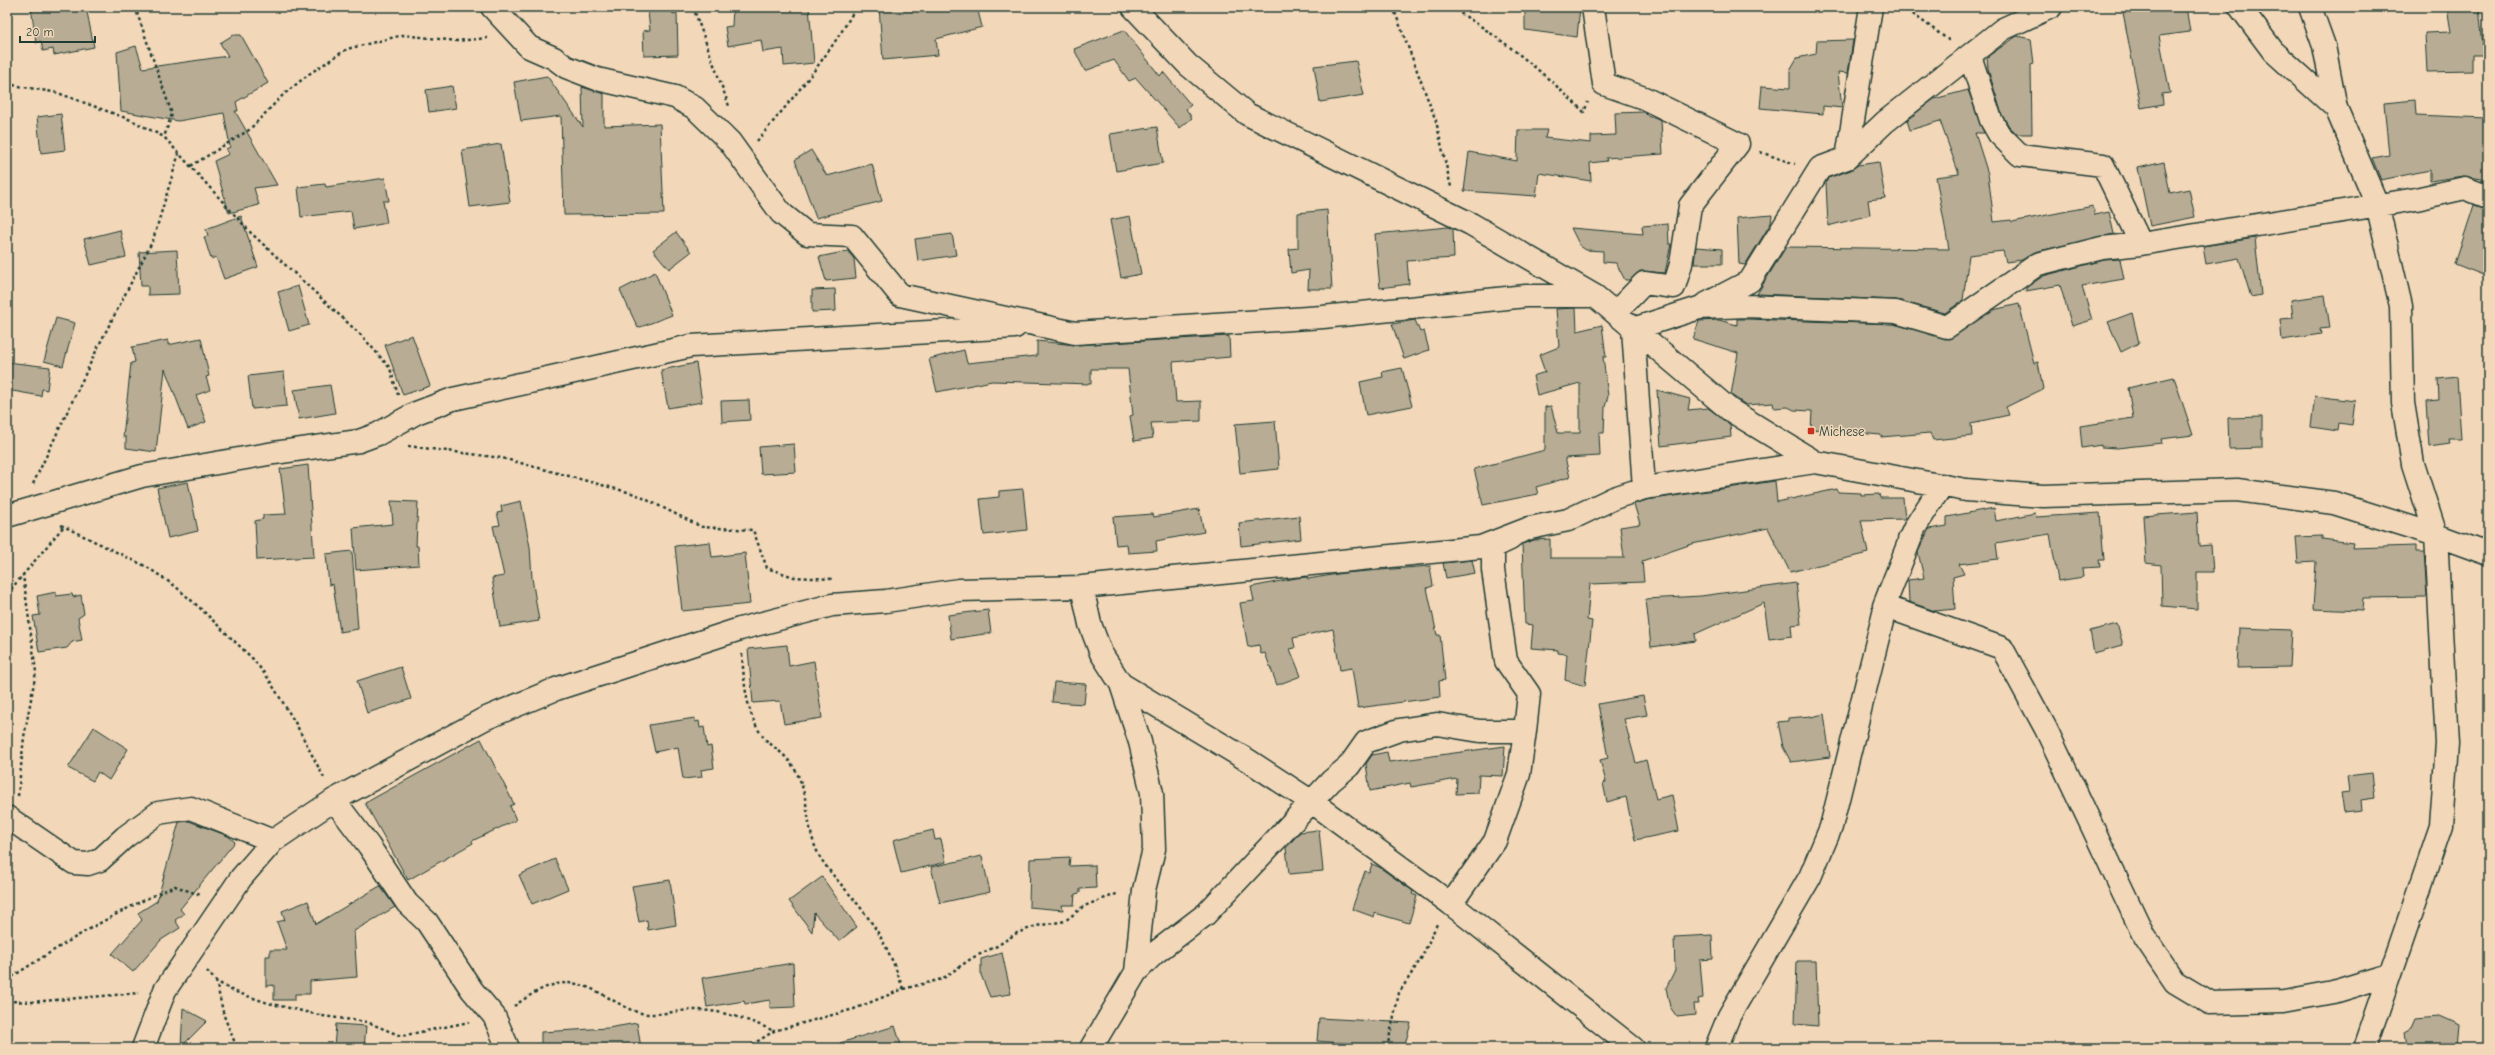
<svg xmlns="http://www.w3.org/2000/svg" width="2495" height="1055" viewBox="0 0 2495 1055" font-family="'Comic Neue',sans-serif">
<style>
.building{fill:#b8ac94;stroke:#1f3d34}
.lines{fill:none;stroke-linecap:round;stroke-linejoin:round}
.street-casing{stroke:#1f3d34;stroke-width:25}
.path{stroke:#1f3d34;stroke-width:2.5;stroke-dasharray:3 3;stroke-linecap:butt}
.street{stroke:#f3d7b9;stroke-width:22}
.poi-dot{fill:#c8321e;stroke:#f3d7b9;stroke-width:1.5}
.labels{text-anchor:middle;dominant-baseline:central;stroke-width:3;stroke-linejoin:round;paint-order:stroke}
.poi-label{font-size:13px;fill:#1f3d34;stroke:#f3d7b9;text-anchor:start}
</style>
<rect width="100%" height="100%" fill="#f3d7b9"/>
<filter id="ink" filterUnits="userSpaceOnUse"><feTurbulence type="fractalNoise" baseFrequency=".025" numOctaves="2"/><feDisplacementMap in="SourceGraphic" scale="8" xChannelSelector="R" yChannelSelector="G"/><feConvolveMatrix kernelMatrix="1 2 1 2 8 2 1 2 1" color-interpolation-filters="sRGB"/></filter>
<g filter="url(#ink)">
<path class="building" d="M 31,7 L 86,7 L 94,47 L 54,55 L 53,49 L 43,51 L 41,41 L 36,43 Z
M 733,7 L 809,7 L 814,63 L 784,66 L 783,49 L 763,52 L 761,40 L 728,46 L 725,27 L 732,26 Z
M 879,7 L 977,7 L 982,27 L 936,39 L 938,55 L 883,60 Z
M 1525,7 L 1580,7 L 1577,37 L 1525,30 Z
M 2122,7 L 2186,7 L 2190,32 L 2159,36 L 2170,93 L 2162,94 L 2163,104 L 2141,108 Z
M 2447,7 L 2479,7 L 2484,55 L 2472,55 L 2472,71 L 2427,72 L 2425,33 L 2451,32 Z
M 672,9 L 673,14 L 677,13 L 678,55 L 644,56 L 643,31 L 650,30 L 648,12 Z
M 1124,30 L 1160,76 L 1163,72 L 1191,105 L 1186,109 L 1192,118 L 1180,128 L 1136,78 L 1129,81 L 1114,60 L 1085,71 L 1074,49 Z
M 233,35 L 241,35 L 268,83 L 236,102 L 238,111 L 235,111 L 277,185 L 254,188 L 259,205 L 229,213 L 214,161 L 229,154 L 226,149 L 230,147 L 224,113 L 178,121 L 121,111 L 117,52 L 136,46 L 143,68 L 228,56 L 220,43 Z
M 2017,36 L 2031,39 L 2034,64 L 2031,65 L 2032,134 L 2017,134 L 2009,126 L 2002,115 L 1988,69 L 1987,57 Z
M 1853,40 L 1848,73 L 1838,72 L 1842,108 L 1823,106 L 1823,114 L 1760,108 L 1762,86 L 1790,88 L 1790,70 L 1797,58 L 1816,54 L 1817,41 Z
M 1356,61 L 1364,95 L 1320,102 L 1314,66 Z
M 547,76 L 583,127 L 582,87 L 604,94 L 604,126 L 660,124 L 664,214 L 564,215 L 561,116 L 521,121 L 514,82 Z
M 452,86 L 456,108 L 429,112 L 426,90 Z
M 1968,90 L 1984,133 L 1975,133 L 1988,174 L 1994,222 L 2011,220 L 2012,222 L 2093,206 L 2095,215 L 2109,212 L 2114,234 L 2035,252 L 2022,260 L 2006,262 L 2003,251 L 1969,255 L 1963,300 L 1945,313 L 1896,300 L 1757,294 L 1786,247 L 1949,249 L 1936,177 L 1959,174 L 1940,121 L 1910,130 L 1907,120 L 1934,99 Z
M 2415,100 L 2416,115 L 2486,118 L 2488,184 L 2482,181 L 2482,179 L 2463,176 L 2430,181 L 2430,170 L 2381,180 L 2372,158 L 2389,155 L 2384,103 Z
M 1644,112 L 1649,117 L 1654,117 L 1661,120 L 1663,154 L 1606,158 L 1607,161 L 1590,163 L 1591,181 L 1539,173 L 1536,196 L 1464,191 L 1469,152 L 1517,161 L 1518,130 L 1547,130 L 1545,138 L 1591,143 L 1591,136 L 1616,135 L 1615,113 Z
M 61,114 L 65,150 L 41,153 L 37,117 Z
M 1157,127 L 1163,163 L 1116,171 L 1110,134 Z
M 501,144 L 510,202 L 470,207 L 462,150 Z
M 811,150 L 827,176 L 872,164 L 882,201 L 816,218 L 795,160 Z
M 1879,162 L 1885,198 L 1868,200 L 1870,215 L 1828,226 L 1826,183 L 1828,178 L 1851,170 L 1858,165 Z
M 2164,162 L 2170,193 L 2189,189 L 2195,217 L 2150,226 L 2138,168 Z
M 385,178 L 389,201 L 383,201 L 387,223 L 354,229 L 351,211 L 301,217 L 298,187 L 325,184 L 326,187 Z
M 2474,205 L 2488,209 L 2488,277 L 2455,264 Z
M 1327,210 L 1332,289 L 1308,289 L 1309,270 L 1291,273 L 1289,249 L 1298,248 L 1298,213 Z
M 1772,215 L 1771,223 L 1745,265 L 1739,264 L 1737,218 Z
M 241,216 L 258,267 L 224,279 L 216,257 L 211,259 L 204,237 L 208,236 L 206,229 Z
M 1130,216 L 1141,274 L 1121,278 L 1110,220 Z
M 1668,224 L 1669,244 L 1671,244 L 1665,273 L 1640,271 L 1630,280 L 1625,280 L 1616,263 L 1603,262 L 1603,251 L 1586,250 L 1580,246 L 1571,228 L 1643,234 L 1642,226 Z
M 1448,227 L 1453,229 L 1454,258 L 1407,261 L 1409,284 L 1380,288 L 1375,234 Z
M 120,230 L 126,257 L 91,265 L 84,239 Z
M 676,232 L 691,252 L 669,269 L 653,250 Z
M 952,234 L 956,255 L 918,261 L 915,239 Z
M 2255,238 L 2261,295 L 2251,297 L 2239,258 L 2206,264 L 2203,246 Z
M 1696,247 L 1722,249 L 1722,264 L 1694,264 Z
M 177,250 L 179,294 L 148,295 L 148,286 L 141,286 L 139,252 Z
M 848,251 L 854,259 L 856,278 L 826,281 L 819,257 Z
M 2120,259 L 2124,279 L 2082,286 L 2092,320 L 2072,326 L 2060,285 L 2026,291 L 2026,288 L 2043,276 L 2104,260 Z
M 655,272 L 672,315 L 638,328 L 620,290 Z
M 298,286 L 309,325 L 289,331 L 278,292 Z
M 835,289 L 836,311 L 812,312 L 812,290 Z
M 2325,295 L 2330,328 L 2320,329 L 2321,334 L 2282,340 L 2280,319 L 2293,318 L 2291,300 Z
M 2019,304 L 2034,363 L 2038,362 L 2043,389 L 2006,407 L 2009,415 L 1971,423 L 1972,436 L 1933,440 L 1930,433 L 1881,437 L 1881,435 L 1811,429 L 1812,411 L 1794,410 L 1788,407 L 1774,408 L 1773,403 L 1746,405 L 1731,395 L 1738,353 L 1693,339 L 1699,321 L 1719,320 L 1737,325 L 1737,319 L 1746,319 L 1894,324 L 1949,339 L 1993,310 Z
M 1576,308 L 1577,331 L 1602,325 L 1606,357 L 1603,357 L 1608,396 L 1605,407 L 1604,433 L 1599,433 L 1600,456 L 1565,458 L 1570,477 L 1536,487 L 1538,494 L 1483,505 L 1474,469 L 1545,450 L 1545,407 L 1551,406 L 1558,433 L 1580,433 L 1580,383 L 1537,395 L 1533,376 L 1545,372 L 1539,355 L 1559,347 L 1556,309 Z
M 2132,313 L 2139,343 L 2121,352 L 2108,322 Z
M 56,318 L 75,323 L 63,366 L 44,361 Z
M 1415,320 L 1420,332 L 1424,331 L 1429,350 L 1404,359 L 1392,324 Z
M 412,335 L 430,386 L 403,395 L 385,345 Z
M 1229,336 L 1230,357 L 1173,362 L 1176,402 L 1201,401 L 1201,421 L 1151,423 L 1153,438 L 1134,441 L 1130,416 L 1133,415 L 1128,369 L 1091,369 L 1091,384 L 992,381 L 937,392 L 929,359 L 964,350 L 967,363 L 1037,356 L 1037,341 L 1076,345 Z
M 201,338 L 209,376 L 206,377 L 210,390 L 196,395 L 206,422 L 188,429 L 165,369 L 156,452 L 126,448 L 126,437 L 123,437 L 131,363 L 135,362 L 132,347 L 168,340 L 168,345 Z
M 7,362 L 50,367 L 47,390 L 42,389 L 41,396 L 7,390 Z
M 696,363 L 702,402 L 668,408 L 661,370 Z
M 1402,368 L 1412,406 L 1366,415 L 1360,382 L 1383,377 L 1382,372 Z
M 284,372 L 287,406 L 252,409 L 248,376 Z
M 2174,377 L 2193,435 L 2161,439 L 2162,443 L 2117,448 L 2101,447 L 2101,445 L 2082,448 L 2080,426 L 2133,418 L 2128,388 Z
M 2457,377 L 2461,439 L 2449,439 L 2450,444 L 2429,447 L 2426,401 L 2439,400 L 2438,379 Z
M 330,385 L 335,413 L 299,419 L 294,390 Z
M 1657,390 L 1690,399 L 1688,410 L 1708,408 L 1730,424 L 1731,437 L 1661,446 Z
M 2315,396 L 2355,401 L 2352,425 L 2339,423 L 2338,431 L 2311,427 Z
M 749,400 L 750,420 L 722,422 L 721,401 Z
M 2262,417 L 2262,448 L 2229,449 L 2228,418 Z
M 1275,421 L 1279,469 L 1240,473 L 1235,424 Z
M 794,444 L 796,472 L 761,474 L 759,447 Z
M 308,465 L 314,557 L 257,560 L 255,521 L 263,519 L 263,515 L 286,514 L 280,469 Z
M 1775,481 L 1777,502 L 1837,489 L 1838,492 L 1861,493 L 1861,495 L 1879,494 L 1880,498 L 1903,498 L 1905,519 L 1861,520 L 1868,553 L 1790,572 L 1768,528 L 1692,544 L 1642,561 L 1644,582 L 1590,584 L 1587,620 L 1592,621 L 1585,686 L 1565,680 L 1567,654 L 1558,653 L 1558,650 L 1531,648 L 1533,625 L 1525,624 L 1522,544 L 1534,540 L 1550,539 L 1550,558 L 1624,558 L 1620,527 L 1640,524 L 1634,504 L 1647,500 Z
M 188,482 L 198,531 L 168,538 L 157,488 Z
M 1023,489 L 1027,530 L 984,535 L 980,499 L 999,497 L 999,491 Z
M 391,501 L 418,502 L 416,546 L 418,546 L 419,565 L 356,570 L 353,528 L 393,524 Z
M 521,501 L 530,547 L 532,578 L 539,621 L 500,627 L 492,578 L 504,576 L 493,526 L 500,525 L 497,513 L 502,512 L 501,506 Z
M 1994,508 L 1996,521 L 2035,513 L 2036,517 L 2100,513 L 2104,560 L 2099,560 L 2100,567 L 2082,568 L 2083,577 L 2058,581 L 2050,534 L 1996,543 L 1998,559 L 1959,564 L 1964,574 L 1953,577 L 1955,609 L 1935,611 L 1909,602 L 1908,580 L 1924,578 L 1918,552 L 1929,529 L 1947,526 L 1947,517 Z
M 1199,509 L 1204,532 L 1156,541 L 1157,551 L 1128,553 L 1127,544 L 1116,545 L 1113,517 L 1153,514 L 1154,517 Z
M 2197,512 L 2199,546 L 2211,545 L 2213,572 L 2197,572 L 2197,609 L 2162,606 L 2161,565 L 2146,563 L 2143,516 Z
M 1299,516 L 1301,539 L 1241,546 L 1239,523 Z
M 2322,536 L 2322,539 L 2353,543 L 2352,548 L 2416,546 L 2416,552 L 2424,552 L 2427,597 L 2363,598 L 2362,611 L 2313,609 L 2316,562 L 2298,563 L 2296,537 Z
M 710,542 L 712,557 L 745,553 L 750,604 L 682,611 L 675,546 Z
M 352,551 L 358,629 L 340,632 L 333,584 L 329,585 L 326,554 Z
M 1472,560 L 1475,573 L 1446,578 L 1443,563 Z
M 1430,566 L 1433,586 L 1427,588 L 1437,635 L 1440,635 L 1445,680 L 1439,681 L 1440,697 L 1358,708 L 1352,668 L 1340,670 L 1333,629 L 1293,638 L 1295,648 L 1290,649 L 1301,676 L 1277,685 L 1265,653 L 1261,654 L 1259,645 L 1248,647 L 1240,603 L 1254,601 L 1251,587 L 1296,578 L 1307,577 L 1308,579 L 1344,573 Z
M 1796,583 L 1801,624 L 1791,625 L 1792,636 L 1769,639 L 1764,603 L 1695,634 L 1696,641 L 1651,647 L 1646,599 L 1701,596 Z
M 56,592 L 56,596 L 72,594 L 73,597 L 81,595 L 84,614 L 78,618 L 82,640 L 72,642 L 67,648 L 39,652 L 33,616 L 40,615 L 37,596 Z
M 988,610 L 991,633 L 951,639 L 948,615 Z
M 2117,624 L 2123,645 L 2094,653 L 2090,631 Z
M 2239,628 L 2291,630 L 2289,667 L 2237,668 Z
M 787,645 L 789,666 L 814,661 L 822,718 L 784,724 L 780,701 L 753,703 L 748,649 Z
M 401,667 L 411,699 L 367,713 L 357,681 Z
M 1054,682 L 1086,684 L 1084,704 L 1052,702 Z
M 1643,696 L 1647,715 L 1624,719 L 1636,763 L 1646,760 L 1656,799 L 1672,795 L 1679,831 L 1635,840 L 1626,797 L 1607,802 L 1603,783 L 1606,782 L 1600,760 L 1608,758 L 1598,704 Z
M 1824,714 L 1830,757 L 1791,762 L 1783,747 L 1778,722 L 1788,721 L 1788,718 L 1811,716 L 1811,717 Z
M 695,718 L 695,722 L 699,721 L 700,728 L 704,727 L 707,747 L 711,746 L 714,768 L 701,770 L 702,777 L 683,779 L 678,747 L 655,752 L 649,725 Z
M 94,727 L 128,749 L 109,780 L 98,772 L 93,781 L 68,768 Z
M 481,739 L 514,804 L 510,806 L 516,820 L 472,841 L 473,843 L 408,880 L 365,803 Z
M 1505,746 L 1503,776 L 1479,775 L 1478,793 L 1456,794 L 1457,779 L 1411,787 L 1410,783 L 1370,791 L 1366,764 L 1372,755 L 1387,752 L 1389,762 Z
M 2372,773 L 2375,798 L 2361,800 L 2362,810 L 2344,812 L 2341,793 L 2349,792 L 2347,776 Z
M 189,821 L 228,836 L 235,842 L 180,909 L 184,914 L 175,920 L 180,928 L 161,940 L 133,972 L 112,954 L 142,920 L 138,913 L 157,901 L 179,822 Z
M 933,830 L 935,840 L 941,839 L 946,862 L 901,873 L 893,840 Z
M 1319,830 L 1323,871 L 1289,874 L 1286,848 L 1300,832 Z
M 982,856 L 990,892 L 940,903 L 931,867 Z
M 1070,857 L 1069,866 L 1095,865 L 1096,888 L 1080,889 L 1080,893 L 1075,894 L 1074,905 L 1062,905 L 1063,910 L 1029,907 L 1030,859 Z
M 555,859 L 568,889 L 532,904 L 519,875 Z
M 1372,864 L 1379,867 L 1413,891 L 1412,894 L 1417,896 L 1409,923 L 1375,913 L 1374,917 L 1352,909 L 1365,871 L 1369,873 Z
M 822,877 L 857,927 L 839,941 L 814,913 L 812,932 L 789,901 Z
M 670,880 L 676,925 L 648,930 L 647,920 L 639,922 L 632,886 Z
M 380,886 L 395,907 L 354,931 L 357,977 L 310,981 L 310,994 L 295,994 L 295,1000 L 274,1000 L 274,985 L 266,986 L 266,956 L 270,956 L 270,950 L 287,950 L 277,922 L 285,920 L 282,911 L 308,901 L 316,924 Z
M 1712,935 L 1713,959 L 1700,960 L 1703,998 L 1698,999 L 1699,1004 L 1694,1004 L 1695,1015 L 1677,1017 L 1670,1007 L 1666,988 L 1675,970 L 1674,937 Z
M 1002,953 L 1011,994 L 990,997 L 981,975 L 981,959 Z
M 1797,961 L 1816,961 L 1818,1026 L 1795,1024 Z
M 793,963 L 795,1007 L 770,1008 L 770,1000 L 745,1004 L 744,1001 L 707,1007 L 702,978 Z
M 183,1008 L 207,1021 L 181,1047 Z
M 2439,1016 L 2459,1025 L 2457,1048 L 2407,1048 L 2405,1031 L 2412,1027 L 2416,1018 Z
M 1319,1018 L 1411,1023 L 1404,1048 L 1400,1048 L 1317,1041 Z
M 637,1023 L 641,1048 L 541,1048 L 541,1032 L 608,1028 Z
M 336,1024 L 366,1026 L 364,1048 L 334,1047 Z
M 895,1026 L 902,1048 L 841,1048 L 840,1043 Z"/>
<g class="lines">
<g class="street-casing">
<path id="street" d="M 492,7 L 529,47 L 554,58 L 566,67 L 597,79 L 675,97 L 695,108 L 730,142 L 781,213 L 807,234 L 852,236 L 900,295 L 1075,333 L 1323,317 L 1526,296 L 1595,296
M 1133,7 L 1188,65 L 1247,114 L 1471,224 L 1595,296 L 1730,410 L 1815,462
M 1593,7 L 1604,84 L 1644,98 L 1738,144 L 1690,206 L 1681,264 L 1674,287 L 1644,283 L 1615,313
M 2240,7 L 2273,51 L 2336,108
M 2310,7 L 2324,46 L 2336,108 L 2377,204 L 2401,306 L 2403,403 L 2413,464 L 2436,535 L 2447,744 L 2441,826 L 2365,1048
M 1970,56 L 1991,120 L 1999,134 L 2020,155 L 2103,165 L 2141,244
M 1847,158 L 1871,7
M 1704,305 L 1750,281 L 1820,168 L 1847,158 L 1885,122 L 2003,29 L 2051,7
M 1644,488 L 1633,329 L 1699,308 L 1746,306 L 1896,312 L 1947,327 L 2038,264 L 2102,248 L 2141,244 L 2416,199 L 2465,188 L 2488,197
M 7,516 L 142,476 L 274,453 L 359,441 L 378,434 L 416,413 L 453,399 L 691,346 L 1015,327
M 1915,527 L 1884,606 L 2002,648 L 2046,729 L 2144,936 L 2175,982 L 2210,1003 L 2284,1001 L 2333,992 L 2389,975
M 1909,540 L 1915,527 L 1942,485
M 1082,587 L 1090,624 L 1101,653 L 1121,684 L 1249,761 L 1312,802 L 1451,904 L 1633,1048
M 1121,684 L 1140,742 L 1152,793 L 1154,849 L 1144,890 L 1136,972
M 334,800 L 369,846 L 407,903 L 427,922 L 472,990 L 494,1016 L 508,1048
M 7,817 L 74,863 L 88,864 L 100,860 L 125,837 L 158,813 L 191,808 L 273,841
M 1451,904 L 1495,841 L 1519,774 L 1525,731 L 1529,694 L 1506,661 L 1493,570 L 1493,547 L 1510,539
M 143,1048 L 165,990 L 241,878 L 273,841 L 334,800 L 484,719 L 556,689 L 740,629 L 832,605 L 886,601 L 959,590 L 1082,587 L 1481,547 L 1530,528 L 1568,520 L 1614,498 L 1644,488 L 1815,462 L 1966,490 L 2004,493 L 2043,496 L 2237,490 L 2334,503 L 2436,535 L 2488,554
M 1091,1048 L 1136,972 L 1155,953 L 1206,914 L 1331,781 L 1349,766 L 1366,742 L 1399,730 L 1437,724 L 1480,731 L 1525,731
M 1716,1048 L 1729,1016 L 1810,877 L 1831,827 L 1889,593"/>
</g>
<path class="path" d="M 135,7 L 172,114 L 164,137
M 693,7 L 729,106
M 1393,7 L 1436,121 L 1451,187
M 1450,7 C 1500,36 1543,72 1584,112 L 1588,102
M 1903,7 L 1950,41
M 7,84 L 58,93 L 131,120 L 164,137 L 251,233 L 362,336 L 390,368 L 398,395
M 757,141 C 792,99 830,55 856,7
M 1760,152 L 1795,164
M 191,166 L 249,130 L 283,95 L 309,74 L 347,49 L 403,35 L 457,41 L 488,38
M 408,446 L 502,458 L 635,494 L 702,527 L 753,530 L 767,568 L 794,577 L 832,579
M 33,484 L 99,345 L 153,240 L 179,153
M 61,525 L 147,567 L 175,586 L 201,609 L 253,659 L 268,678 L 296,724 L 324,778
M 7,594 L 64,526
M 742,654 C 744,681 746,719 766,740 C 776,749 787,756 794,768 C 811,795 804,829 820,857 C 831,875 847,890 860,907 C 880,932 893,958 903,989
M 18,796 L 24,737 L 36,672 L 23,575
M 207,971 L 216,981 L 233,991 L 268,1003 L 323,1016 L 367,1022 L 401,1036 L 469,1022
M 7,980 C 61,945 116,911 175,886 L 197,894 L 201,892
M 216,981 L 224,1016 L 237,1048
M 7,1001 L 32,1002 L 139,993
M 514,1006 C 530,995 547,983 567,983 C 592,983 614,1004 637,1012 C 656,1018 678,1009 698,1010 C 725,1011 749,1020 774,1031
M 747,1048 L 774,1031 L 854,1009 L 903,989 L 942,979 L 972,958 L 997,946 L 1017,933 L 1036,926 L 1065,921 L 1084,906 L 1119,893
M 1387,1048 L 1399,993 L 1422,957 L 1437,924"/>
<use href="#street" class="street"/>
</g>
</g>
<rect class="poi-dot" x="1807" y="427" width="8" height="8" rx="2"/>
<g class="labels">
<g class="poi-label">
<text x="1819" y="431">Michese</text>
</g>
</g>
<rect width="2495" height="1055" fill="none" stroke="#f3d7b9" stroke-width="24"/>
<rect x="12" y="12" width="2471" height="1031" fill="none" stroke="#1f3d34" stroke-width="1.5" filter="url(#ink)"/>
<path d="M20 36v6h75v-6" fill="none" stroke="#1f3d34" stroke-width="2"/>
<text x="26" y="36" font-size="12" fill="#1f3d34" stroke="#f3d7b9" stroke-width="3" paint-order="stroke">20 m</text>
</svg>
